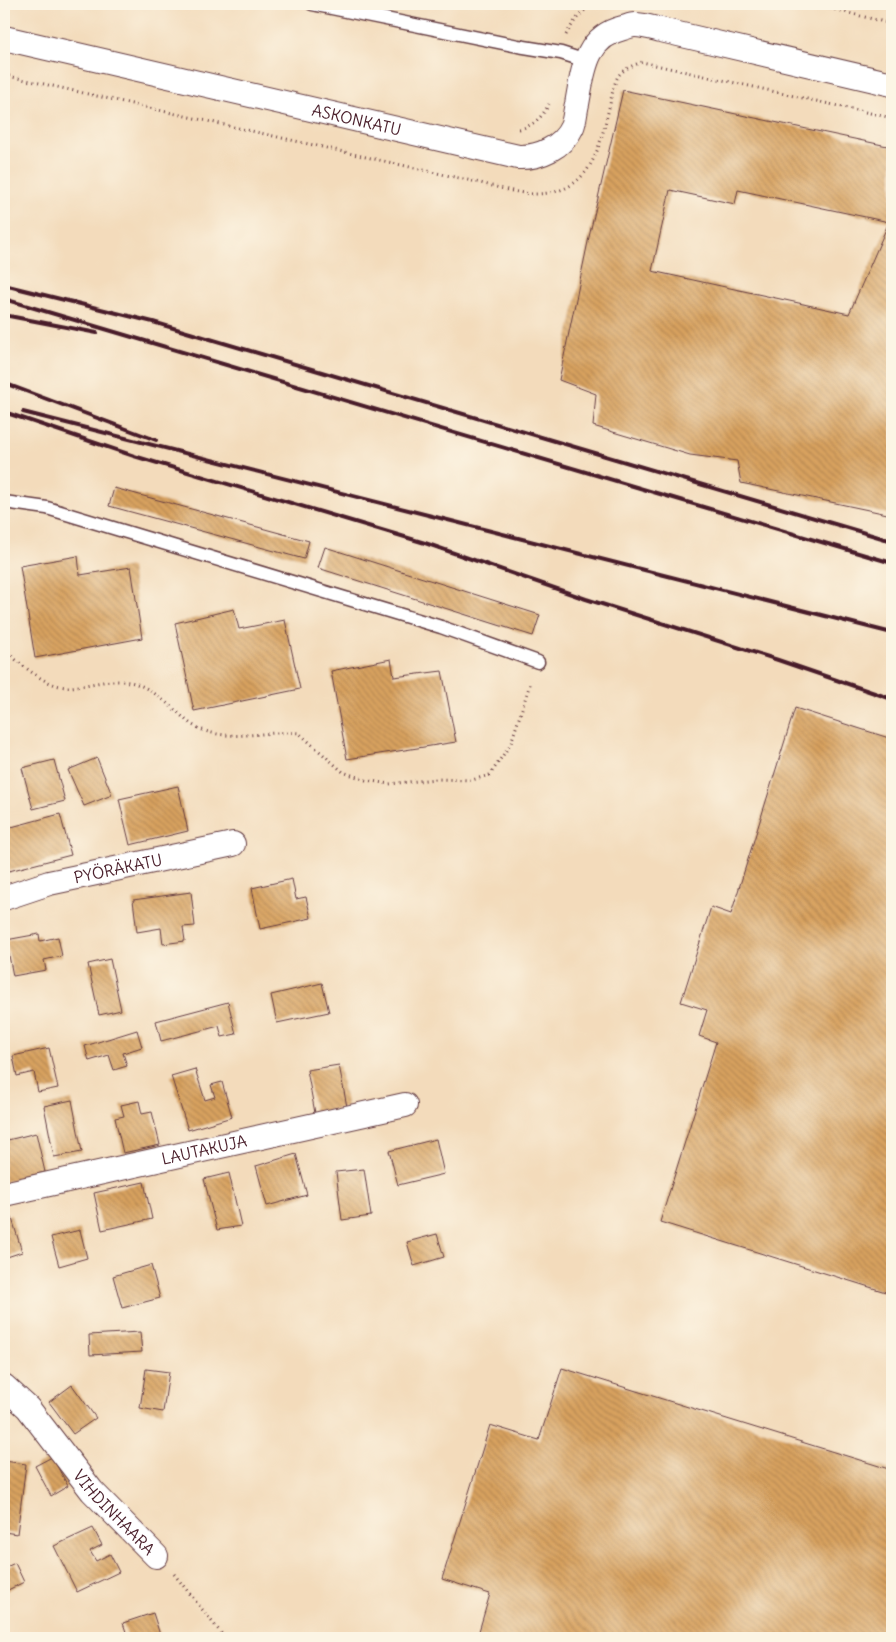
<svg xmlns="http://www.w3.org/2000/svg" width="896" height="1642" viewBox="0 0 896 1642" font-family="Delius,sans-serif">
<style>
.building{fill:url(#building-back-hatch);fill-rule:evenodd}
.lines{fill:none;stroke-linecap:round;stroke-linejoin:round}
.service-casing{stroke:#633b41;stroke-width:15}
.minor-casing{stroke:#633b41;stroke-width:26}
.path{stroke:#633b41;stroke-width:3;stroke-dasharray:1 4;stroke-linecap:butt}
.service{stroke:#fff;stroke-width:12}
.minor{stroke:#fff;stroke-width:24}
.rail{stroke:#4a1f2b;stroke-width:4}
.labels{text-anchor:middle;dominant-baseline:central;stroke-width:4;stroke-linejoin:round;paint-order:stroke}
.street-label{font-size:16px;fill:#4a1f2b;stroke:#fcf5e5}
</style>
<defs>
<pattern id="building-back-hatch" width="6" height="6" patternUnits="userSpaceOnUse" patternTransform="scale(1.25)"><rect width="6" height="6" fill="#d8a25f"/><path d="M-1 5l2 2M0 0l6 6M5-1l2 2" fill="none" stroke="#b1834f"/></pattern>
</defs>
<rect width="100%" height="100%" fill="#fcf5e5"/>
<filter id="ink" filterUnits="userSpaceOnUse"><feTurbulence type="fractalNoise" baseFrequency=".02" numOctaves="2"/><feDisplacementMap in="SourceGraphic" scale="10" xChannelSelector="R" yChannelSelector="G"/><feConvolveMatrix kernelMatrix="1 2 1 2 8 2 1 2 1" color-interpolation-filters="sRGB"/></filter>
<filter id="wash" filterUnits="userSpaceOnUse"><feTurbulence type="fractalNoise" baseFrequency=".0096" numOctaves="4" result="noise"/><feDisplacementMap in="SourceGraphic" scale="20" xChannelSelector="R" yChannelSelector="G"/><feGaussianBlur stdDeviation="1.12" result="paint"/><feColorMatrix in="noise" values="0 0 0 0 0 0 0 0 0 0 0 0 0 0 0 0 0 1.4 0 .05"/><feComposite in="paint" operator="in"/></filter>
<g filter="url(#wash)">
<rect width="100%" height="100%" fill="#f3dbbb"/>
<g id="blocks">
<path class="building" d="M 623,90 L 892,147 L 892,515 L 741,483 L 737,461 L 690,455 L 593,426 L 596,394 L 559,380 L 589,237 ZM 670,190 L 735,204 L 738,190 L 889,222 L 849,314 L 652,271 Z
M 114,488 L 309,541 L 304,559 L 109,506 Z
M 325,547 L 540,615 L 533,636 L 318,568 Z
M 78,556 L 80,575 L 131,567 L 142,638 L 35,658 L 20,566 Z
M 234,609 L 239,629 L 285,620 L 300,689 L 194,711 L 175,623 Z
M 391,659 L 394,677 L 442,671 L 456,742 L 347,759 L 331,671 Z
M 795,708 L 892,739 L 892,1294 L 660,1222 L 716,1042 L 699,1036 L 707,1010 L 681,1002 L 711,907 L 731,914 Z
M 97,758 L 112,795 L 84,806 L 68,770 Z
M 54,760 L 65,801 L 33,809 L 22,768 Z
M 178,786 L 188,831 L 130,845 L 119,799 Z
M 60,814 L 71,855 L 9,871 L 4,849 L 4,829 Z
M 292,879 L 296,899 L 306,897 L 311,918 L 260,929 L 252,888 Z
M 191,892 L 195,926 L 183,927 L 185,941 L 163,944 L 161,928 L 137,932 L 133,900 Z
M 39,934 L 40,941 L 58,937 L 62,956 L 44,960 L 46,970 L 13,976 L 6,940 Z
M 110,959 L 121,1010 L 99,1015 L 88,964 Z
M 322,983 L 329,1012 L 277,1023 L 271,995 Z
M 228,1002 L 236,1034 L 222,1037 L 219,1026 L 161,1041 L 156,1021 Z
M 137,1030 L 142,1047 L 123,1053 L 127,1066 L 114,1070 L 109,1055 L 89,1061 L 85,1046 Z
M 49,1048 L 58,1088 L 38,1092 L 34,1072 L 17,1076 L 13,1056 Z
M 339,1065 L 347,1107 L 315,1113 L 307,1070 Z
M 195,1069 L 205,1100 L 215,1097 L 211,1085 L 222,1082 L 232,1117 L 188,1130 L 171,1076 Z
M 72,1100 L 82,1152 L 54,1157 L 44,1106 Z
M 139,1101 L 142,1114 L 152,1112 L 160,1145 L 123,1153 L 115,1118 L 124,1116 L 121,1105 Z
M 36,1133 L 45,1172 L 4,1182 L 4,1141 Z
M 436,1139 L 444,1174 L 398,1185 L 389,1151 Z
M 296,1154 L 307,1195 L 267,1206 L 256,1166 Z
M 364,1169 L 371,1216 L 342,1220 L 336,1172 Z
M 229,1173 L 241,1226 L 217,1230 L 204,1179 Z
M 144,1182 L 152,1219 L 102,1230 L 94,1193 Z
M 11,1215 L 22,1252 L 4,1258 L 4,1217 Z
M 80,1230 L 87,1258 L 59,1266 L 51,1237 Z
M 437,1234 L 444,1257 L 414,1266 L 407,1242 Z
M 151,1265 L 160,1298 L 122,1308 L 113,1276 Z
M 140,1332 L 142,1352 L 90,1355 L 89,1335 Z
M 562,1368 L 892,1470 L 892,1638 L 477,1638 L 490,1594 L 442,1579 L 490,1425 L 539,1440 Z
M 146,1369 L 169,1372 L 163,1412 L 140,1408 Z
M 72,1385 L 96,1418 L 73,1434 L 49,1402 Z
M 52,1457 L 68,1486 L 51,1496 L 35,1466 Z
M 4,1461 L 26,1464 L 17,1534 L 4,1532 Z
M 93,1528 L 102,1545 L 90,1551 L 96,1561 L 110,1554 L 119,1572 L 77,1592 L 54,1546 Z
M 15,1563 L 24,1582 L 4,1592 L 4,1568 Z
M 153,1613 L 161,1638 L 128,1638 L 123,1623 Z"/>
</g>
</g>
<g filter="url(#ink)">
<use href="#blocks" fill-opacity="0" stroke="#633b41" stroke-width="1"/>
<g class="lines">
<g class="service-casing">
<path id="service" d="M 312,4 L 518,46 L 561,53 L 586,61
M 4,502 L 47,508 L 441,627 L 538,662"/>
</g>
<g class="minor-casing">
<g id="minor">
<path id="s1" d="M 4,38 L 518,157 C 539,158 563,147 572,127 C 575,120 575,111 577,104 C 583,72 585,37 623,28 C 627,27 631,25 635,25 C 643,25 653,28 661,30 L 892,84"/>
<path id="s2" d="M 4,898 L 49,883 L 233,844"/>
<path id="s3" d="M 4,1194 L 405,1105"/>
<path id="s4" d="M 4,1386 L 28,1408 L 92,1491 L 156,1556"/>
</g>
</g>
<path class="path" d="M 805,4 L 837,10
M 839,4 L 837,10 L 892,24
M 566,35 C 574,21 581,10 596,4
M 4,75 L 472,181 C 490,185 517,194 536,194 C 592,193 599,149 610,104 C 612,95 614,82 619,75 C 625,68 634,65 642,62 L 892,118
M 519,129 C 534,126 542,117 549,104
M 4,650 C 22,664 44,687 69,687 C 89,686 108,678 129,682 C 145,684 162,699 174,709 C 180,714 185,720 191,724 C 223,745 263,730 299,733 L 343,772 L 366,780 L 389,784 L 436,779 L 472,780 L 490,775 L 511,743 L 531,681
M 174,1574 L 225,1638"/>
<use href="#service" class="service"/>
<use href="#minor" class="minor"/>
<path class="rail" d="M 4,285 L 153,322 L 892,541
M 4,299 L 892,563
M 4,315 L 97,333
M 4,383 L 156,440
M 4,412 L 134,456 L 425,543 L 586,599 L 778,660 L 892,699
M 23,412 L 892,633"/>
</g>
</g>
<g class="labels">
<g class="street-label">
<text stroke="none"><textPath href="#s1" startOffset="362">ASKONKATU</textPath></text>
<text stroke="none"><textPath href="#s2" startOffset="118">PYÖRÄKATU</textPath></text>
<text stroke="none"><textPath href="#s3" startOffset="205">LAUTAKUJA</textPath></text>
<text stroke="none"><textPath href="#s4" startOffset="168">VIHDINHAARA</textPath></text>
</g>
</g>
<rect width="896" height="1642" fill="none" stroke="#fcf5e5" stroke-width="20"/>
</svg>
